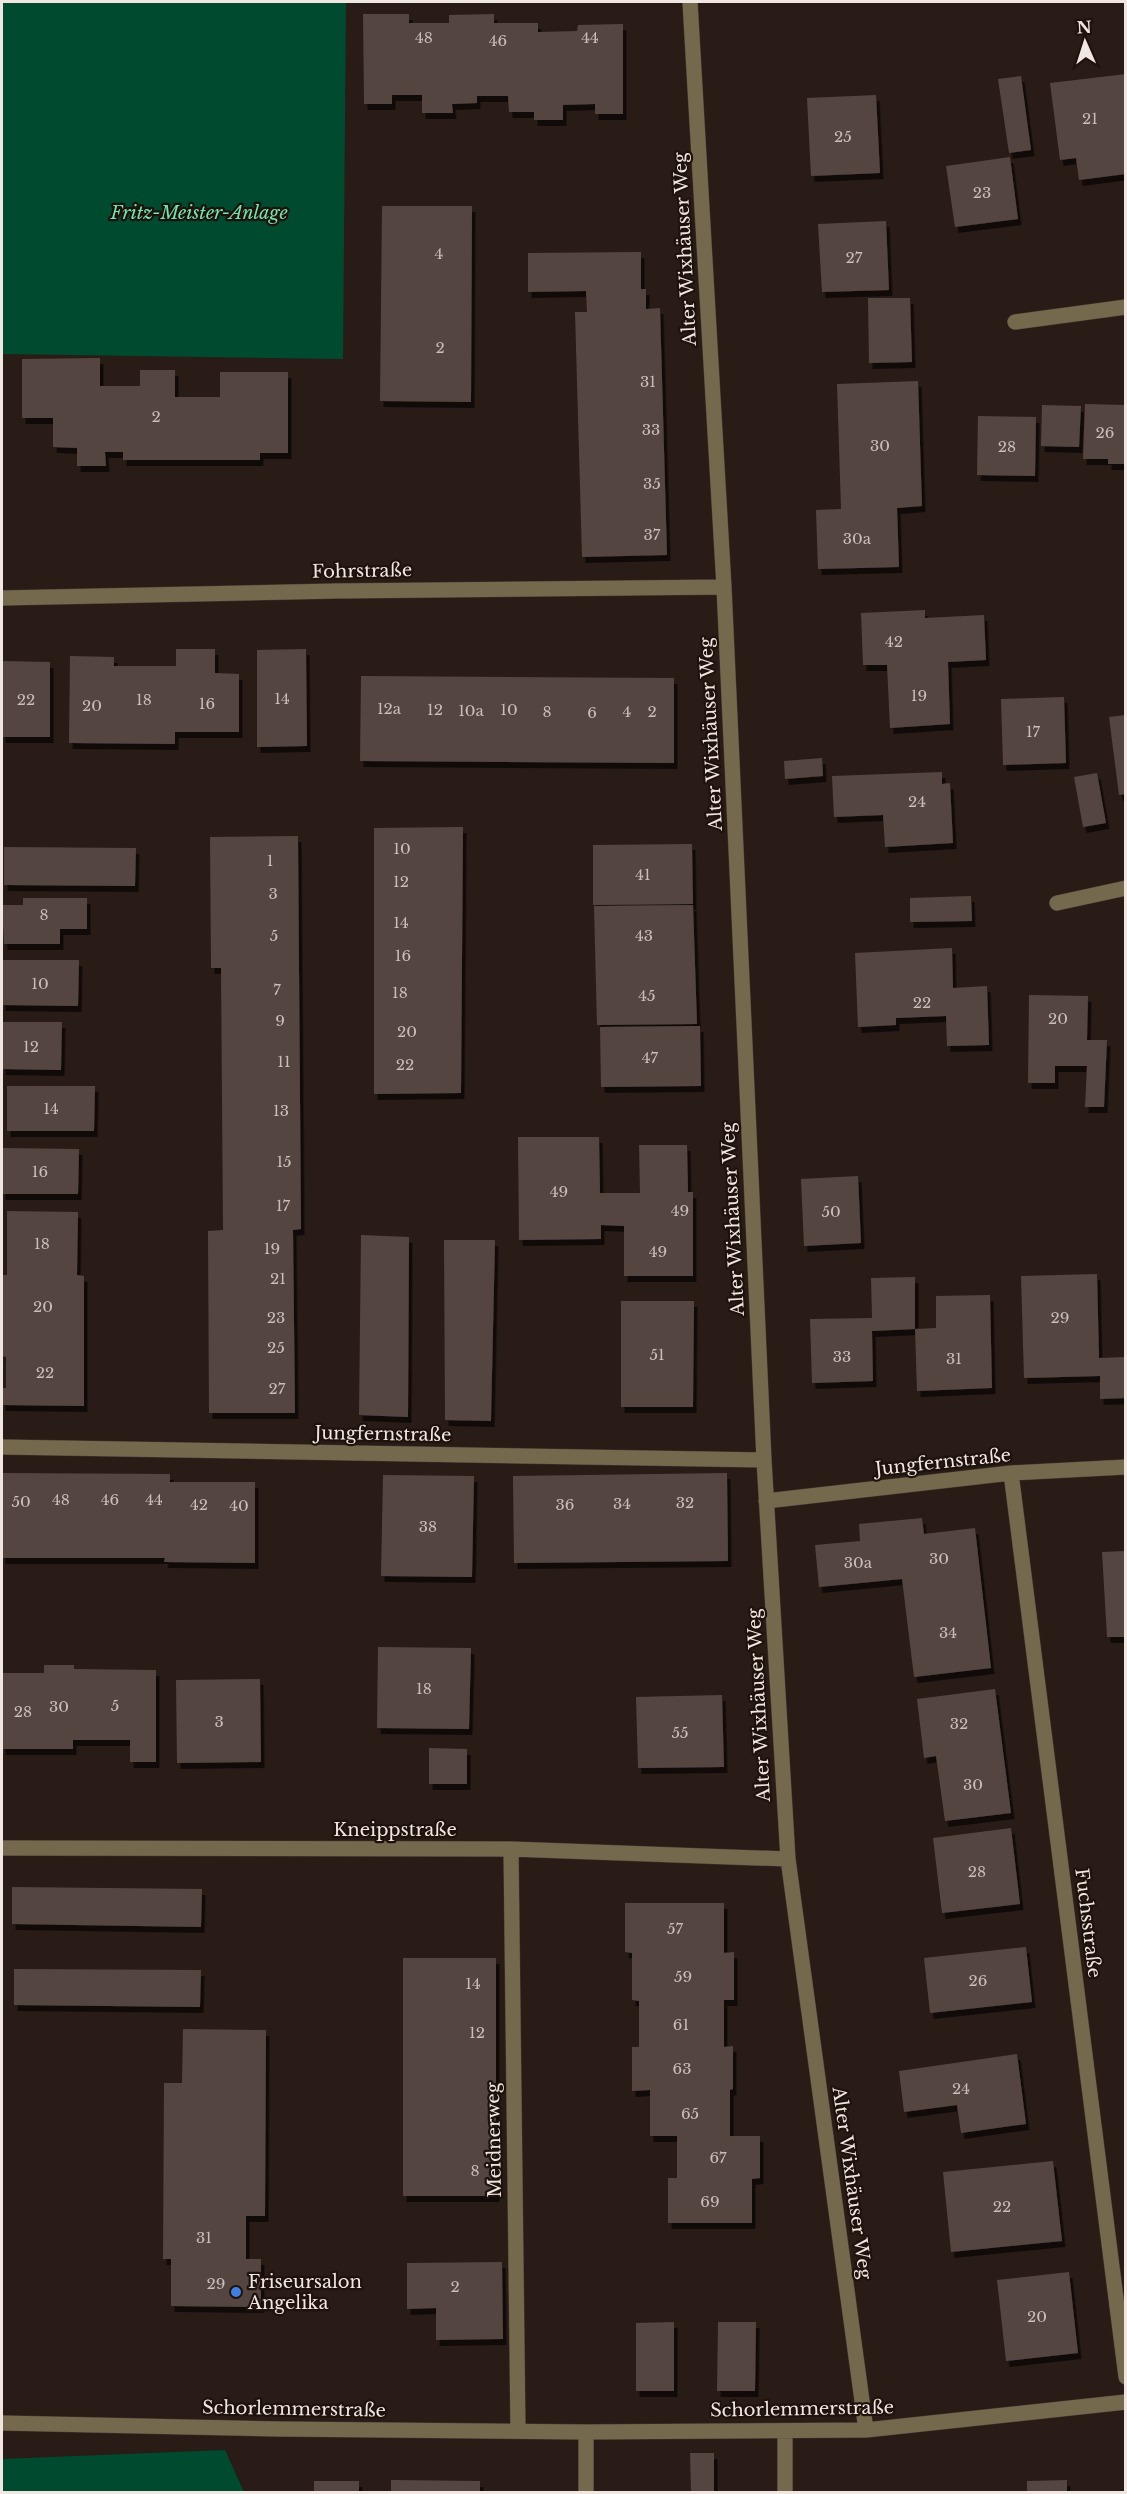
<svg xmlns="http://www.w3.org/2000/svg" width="1127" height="2494" viewBox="0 0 1127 2494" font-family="'Libre Baskerville',serif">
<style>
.green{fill:#004a30}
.building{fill:#55453f;filter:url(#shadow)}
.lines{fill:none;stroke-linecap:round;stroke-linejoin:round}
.minor-casing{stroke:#453733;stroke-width:16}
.minor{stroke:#74694d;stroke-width:15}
.shop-dot{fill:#3f7fe0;stroke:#1f120d;stroke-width:2}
.labels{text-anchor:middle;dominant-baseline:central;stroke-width:4.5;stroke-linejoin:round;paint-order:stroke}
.number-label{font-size:15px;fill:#c9beb9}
.park-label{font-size:18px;font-style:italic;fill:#74e4b1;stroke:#1f120d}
.street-label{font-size:18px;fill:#f0e6e2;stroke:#1f120d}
.poi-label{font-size:18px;fill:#f0e6e2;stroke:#1f120d;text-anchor:start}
</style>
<defs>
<filter id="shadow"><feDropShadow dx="3.5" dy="6" stdDeviation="0" flood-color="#0009"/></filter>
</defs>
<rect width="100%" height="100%" fill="#291b16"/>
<path class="green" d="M 2,2 L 346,2 L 343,359 L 2,354 Z
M 225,2450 L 244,2492 L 2,2492 L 2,2459 Z"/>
<path class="building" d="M 363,14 L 409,14 L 409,23 L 449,23 L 449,15 L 494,14 L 494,23 L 538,23 L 538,32 L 577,31 L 578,25 L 623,24 L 623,114 L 595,114 L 595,104 L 563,105 L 563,120 L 534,120 L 534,112 L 509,112 L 508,96 L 477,96 L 477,103 L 452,104 L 453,113 L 422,113 L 422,95 L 392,95 L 392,104 L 364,104 Z
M 1126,74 L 1126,174 L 1079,180 L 1076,158 L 1060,160 L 1050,83 Z
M 1021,76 L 1031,150 L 1009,153 L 998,79 Z
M 876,95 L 880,173 L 811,176 L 807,98 Z
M 1010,157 L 1018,219 L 955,227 L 946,166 Z
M 382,206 L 472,206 L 471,402 L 380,401 Z
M 886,221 L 889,290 L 822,292 L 818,224 Z
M 641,252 L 641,289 L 646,289 L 646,309 L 660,308 L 667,555 L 582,557 L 575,312 L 587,312 L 586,291 L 528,292 L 528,253 Z
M 868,298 L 910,298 L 912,362 L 869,363 Z
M 100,358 L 100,386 L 140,386 L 140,370 L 175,370 L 175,397 L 220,397 L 220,372 L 288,372 L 288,453 L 260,453 L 260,460 L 123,460 L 123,452 L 105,452 L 106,466 L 77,466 L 77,448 L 53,447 L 53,418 L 22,418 L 22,359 Z
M 918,381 L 922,506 L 897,508 L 899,567 L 818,569 L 816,510 L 841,509 L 837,384 Z
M 1085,404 L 1126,405 L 1126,464 L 1108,464 L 1108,459 L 1083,459 Z
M 1042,405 L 1081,406 L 1079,447 L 1041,446 Z
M 978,416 L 1036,417 L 1035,476 L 977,475 Z
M 925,610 L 925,618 L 984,615 L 986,660 L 948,662 L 950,724 L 890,728 L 887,665 L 863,665 L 861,613 Z
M 176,649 L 215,649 L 215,673 L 239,674 L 239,732 L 175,732 L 175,744 L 69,743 L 70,656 L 114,657 L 114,666 L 176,666 Z
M 306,649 L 307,746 L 257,747 L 257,650 Z
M 2,661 L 50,662 L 50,737 L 2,737 Z
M 361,676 L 674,678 L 674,763 L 360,761 Z
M 1064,697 L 1066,763 L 1003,765 L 1001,699 Z
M 1126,715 L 1126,794 L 1119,795 L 1109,717 Z
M 822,758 L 823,776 L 785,779 L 784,761 Z
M 942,772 L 942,784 L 950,783 L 953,843 L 885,847 L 883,815 L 834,817 L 832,776 Z
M 1097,773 L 1106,823 L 1083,827 L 1074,777 Z
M 463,827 L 461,1093 L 374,1094 L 374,828 Z
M 298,836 L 301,1229 L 293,1230 L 295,1413 L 209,1413 L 208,1231 L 223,1230 L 221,968 L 211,968 L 210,837 Z
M 692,844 L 693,904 L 593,905 L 593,845 Z
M 4,847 L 136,848 L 135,886 L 4,885 Z
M 971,896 L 972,921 L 910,922 L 910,898 Z
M 23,898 L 87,898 L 87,929 L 60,929 L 60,944 L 4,944 L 2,905 L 23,905 Z
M 693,905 L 697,1024 L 597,1025 L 594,906 Z
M 952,948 L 953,988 L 987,986 L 989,1045 L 947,1046 L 946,1016 L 896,1018 L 896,1025 L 858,1027 L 855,953 Z
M 2,960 L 79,960 L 78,1006 L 2,1005 Z
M 1029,995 L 1088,996 L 1087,1040 L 1107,1040 L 1104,1107 L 1085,1107 L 1087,1066 L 1055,1066 L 1055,1083 L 1028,1083 Z
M 2,1022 L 62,1022 L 61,1070 L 2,1069 Z
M 700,1026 L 701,1086 L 601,1087 L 600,1027 Z
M 7,1086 L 95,1086 L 94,1131 L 7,1131 Z
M 518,1137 L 599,1137 L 600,1193 L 640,1193 L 639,1145 L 687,1145 L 688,1192 L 693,1192 L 693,1276 L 624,1276 L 624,1226 L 601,1225 L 601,1239 L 519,1240 Z
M 2,1148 L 79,1149 L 78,1194 L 2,1194 Z
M 858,1176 L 861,1243 L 804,1246 L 801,1179 Z
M 7,1211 L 78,1212 L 77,1275 L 84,1276 L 84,1406 L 2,1405 L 2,1388 L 6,1388 L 6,1357 L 2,1356 L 2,1337 L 3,1275 L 7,1275 Z
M 361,1235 L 409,1237 L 408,1417 L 359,1415 Z
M 444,1240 L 495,1240 L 491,1421 L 445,1420 Z
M 1097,1274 L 1099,1358 L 1126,1357 L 1126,1398 L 1100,1399 L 1100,1376 L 1024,1378 L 1021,1276 Z
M 915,1277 L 915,1329 L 872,1331 L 873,1381 L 812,1383 L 810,1319 L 872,1318 L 871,1278 Z
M 990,1295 L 992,1388 L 917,1391 L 915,1329 L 936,1328 L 936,1296 Z
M 621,1301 L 694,1301 L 693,1407 L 621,1407 Z
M 2,1473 L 170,1474 L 170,1482 L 255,1482 L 255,1563 L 164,1562 L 165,1558 L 2,1558 Z
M 727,1473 L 728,1561 L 514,1563 L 513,1476 Z
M 383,1475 L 474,1476 L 472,1577 L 381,1576 Z
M 922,1518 L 924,1534 L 975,1528 L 991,1668 L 914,1677 L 902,1579 L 819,1587 L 815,1545 L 860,1541 L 859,1524 Z
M 1126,1551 L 1126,1637 L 1107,1637 L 1102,1552 Z
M 378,1647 L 471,1648 L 469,1729 L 377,1728 Z
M 44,1665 L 74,1665 L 74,1669 L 156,1670 L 156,1762 L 130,1762 L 130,1740 L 73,1740 L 73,1749 L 2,1749 L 3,1673 L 44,1673 Z
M 260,1679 L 261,1762 L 177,1763 L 176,1680 Z
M 995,1689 L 1011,1813 L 945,1821 L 936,1756 L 924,1758 L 917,1699 Z
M 722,1695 L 724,1767 L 638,1768 L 636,1697 Z
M 429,1748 L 467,1749 L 467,1784 L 429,1784 Z
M 1011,1828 L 1020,1904 L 942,1913 L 933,1838 Z
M 12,1887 L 202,1889 L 201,1927 L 12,1924 Z
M 625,1903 L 724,1903 L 724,1953 L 734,1952 L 734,2000 L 724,2000 L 724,2047 L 733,2046 L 733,2089 L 730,2090 L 730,2136 L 760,2136 L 760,2178 L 752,2179 L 752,2223 L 668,2223 L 668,2178 L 677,2178 L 677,2136 L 650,2136 L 650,2090 L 632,2091 L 632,2047 L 639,2047 L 639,2001 L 632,2000 L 632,1953 L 625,1952 Z
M 1026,1947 L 1032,2002 L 930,2013 L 924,1958 Z
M 403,1958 L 496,1958 L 496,2196 L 403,2196 Z
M 14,1969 L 201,1970 L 200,2007 L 14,2005 Z
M 183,2029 L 266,2030 L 265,2216 L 246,2216 L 246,2259 L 261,2259 L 261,2307 L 171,2306 L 171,2259 L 163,2259 L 164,2083 L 182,2083 Z
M 1017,2054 L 1026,2124 L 961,2133 L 957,2105 L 904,2112 L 899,2071 Z
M 1053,2161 L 1062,2241 L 951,2252 L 943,2172 Z
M 502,2262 L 503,2339 L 436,2340 L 436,2308 L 407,2309 L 407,2263 Z
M 1069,2272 L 1078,2353 L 1006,2361 L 997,2280 Z
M 674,2322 L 674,2391 L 636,2391 L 636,2323 Z
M 718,2322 L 756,2322 L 755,2391 L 717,2391 Z
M 690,2453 L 714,2453 L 714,2492 L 691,2492 Z
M 391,2480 L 480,2481 L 480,2492 L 391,2492 Z
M 1067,2480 L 1067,2492 L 1027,2492 L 1027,2481 Z
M 314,2481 L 359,2481 L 359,2492 L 314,2492 Z"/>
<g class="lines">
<g class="minor-casing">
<path id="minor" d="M 690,2 L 724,587 L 764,1460 L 788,1859 L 866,2430
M 1015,322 L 1126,307
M 2,598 L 336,591 L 724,587
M 1057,903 L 1126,888
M 2,1447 L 764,1460
M 1011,1473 L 1126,2377
M 766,1501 L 1011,1473 L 1126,1467
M 2,1848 L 511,1849 L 788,1859
M 511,1849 L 518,2431
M 2,2423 L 280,2429 L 586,2432 L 866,2430 L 1126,2402
M 586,2492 L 586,2432
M 785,2492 L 785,2431"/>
</g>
<use href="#minor" class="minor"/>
</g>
<circle class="shop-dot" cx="236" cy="2292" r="6"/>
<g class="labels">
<g class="number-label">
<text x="424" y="37">48</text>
<text x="590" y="37">44</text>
<text x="498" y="40">46</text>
<text x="1090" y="118">21</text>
<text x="843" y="136">25</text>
<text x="982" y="192">23</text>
<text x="439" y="253">4</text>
<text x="854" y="257">27</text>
<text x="440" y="347">2</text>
<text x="648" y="381">31</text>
<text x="156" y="416">2</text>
<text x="651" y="429">33</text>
<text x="1105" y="432">26</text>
<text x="880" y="445">30</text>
<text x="1007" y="446">28</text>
<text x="652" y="483">35</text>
<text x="652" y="534">37</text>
<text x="857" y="538">30a</text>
<text x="894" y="641">42</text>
<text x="919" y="695">19</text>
<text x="282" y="698">14</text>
<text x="26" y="699">22</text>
<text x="144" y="699">18</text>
<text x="207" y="703">16</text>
<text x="92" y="705">20</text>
<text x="389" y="708">12a</text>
<text x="435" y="709">12</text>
<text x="509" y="709">10</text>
<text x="471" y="710">10a</text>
<text x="547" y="711">8</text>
<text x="627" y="711">4</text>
<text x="652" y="711">2</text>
<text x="592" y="712">6</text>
<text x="1033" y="731">17</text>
<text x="917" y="801">24</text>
<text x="402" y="848">10</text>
<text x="270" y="860">1</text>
<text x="643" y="874">41</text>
<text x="401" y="881">12</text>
<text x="273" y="893">3</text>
<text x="44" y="914">8</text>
<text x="401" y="922">14</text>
<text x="274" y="935">5</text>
<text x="644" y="935">43</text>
<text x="403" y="955">16</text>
<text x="40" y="983">10</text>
<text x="277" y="989">7</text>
<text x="400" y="992">18</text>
<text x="647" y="995">45</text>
<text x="922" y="1002">22</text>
<text x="1058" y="1018">20</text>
<text x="280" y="1020">9</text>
<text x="407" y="1031">20</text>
<text x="31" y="1046">12</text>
<text x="650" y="1057">47</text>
<text x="284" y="1061">11</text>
<text x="405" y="1064">22</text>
<text x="51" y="1108">14</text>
<text x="281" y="1110">13</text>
<text x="284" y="1161">15</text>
<text x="40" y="1171">16</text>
<text x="559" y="1191">49</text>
<text x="283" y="1205">17</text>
<text x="680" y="1210">49</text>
<text x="831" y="1211">50</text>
<text x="42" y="1243">18</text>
<text x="272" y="1248">19</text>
<text x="658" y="1251">49</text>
<text x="278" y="1278">21</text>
<text x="43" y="1306">20</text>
<text x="276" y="1317">23</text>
<text x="1060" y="1317">29</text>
<text x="276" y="1347">25</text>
<text x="657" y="1354">51</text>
<text x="842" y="1356">33</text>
<text x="954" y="1358">31</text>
<text x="45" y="1372">22</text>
<text x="277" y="1388">27</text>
<text x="61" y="1499">48</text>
<text x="110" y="1499">46</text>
<text x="154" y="1499">44</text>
<text x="21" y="1501">50</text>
<text x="685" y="1502">32</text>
<text x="622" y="1503">34</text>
<text x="199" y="1504">42</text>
<text x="565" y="1504">36</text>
<text x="239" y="1505">40</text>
<text x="428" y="1526">38</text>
<text x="939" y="1558">30</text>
<text x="858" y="1562">30a</text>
<text x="948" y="1632">34</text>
<text x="424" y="1688">18</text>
<text x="115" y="1705">5</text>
<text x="59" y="1706">30</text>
<text x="23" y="1711">28</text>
<text x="219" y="1721">3</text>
<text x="959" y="1723">32</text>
<text x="680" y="1732">55</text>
<text x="973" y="1784">30</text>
<text x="977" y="1871">28</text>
<text x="675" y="1928">57</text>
<text x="683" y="1976">59</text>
<text x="978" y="1980">26</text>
<text x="473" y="1983">14</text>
<text x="681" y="2024">61</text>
<text x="477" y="2032">12</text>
<text x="682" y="2068">63</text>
<text x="961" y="2088">24</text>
<text x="690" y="2113">65</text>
<text x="718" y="2157">67</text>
<text x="475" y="2170">8</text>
<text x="710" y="2201">69</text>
<text x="1002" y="2206">22</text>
<text x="204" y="2237">31</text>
<text x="216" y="2283">29</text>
<text x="455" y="2286">2</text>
<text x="1037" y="2316">20</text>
</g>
<g class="park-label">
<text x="199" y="213">Fritz-Meister-Anlage</text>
</g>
<g class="street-label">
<text transform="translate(685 249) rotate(-93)">Alter Wixhäuser Weg</text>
<text transform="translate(362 571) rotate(-1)">Fohrstraße</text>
<text transform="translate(711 734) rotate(-93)">Alter Wixhäuser Weg</text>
<text transform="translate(733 1219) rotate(-93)">Alter Wixhäuser Weg</text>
<text transform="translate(383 1434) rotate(1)">Jungfernstraße</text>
<text transform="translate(943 1462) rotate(-6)">Jungfernstraße</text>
<text transform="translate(759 1705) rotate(-93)">Alter Wixhäuser Weg</text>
<text x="395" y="1830">Kneippstraße</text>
<text transform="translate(1088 1923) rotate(83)">Fuchsstraße</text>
<text transform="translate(494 2140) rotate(-91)">Meidnerweg</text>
<text transform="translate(852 2183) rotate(82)">Alter Wixhäuser Weg</text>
<text transform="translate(294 2409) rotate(1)">Schorlemmerstraße</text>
<text transform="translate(802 2409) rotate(-1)">Schorlemmerstraße</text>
</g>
<g class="poi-label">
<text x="248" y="2282">Friseursalon<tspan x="248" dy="21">Angelika</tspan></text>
</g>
</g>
<rect width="1127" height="2494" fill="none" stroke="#f0e6e2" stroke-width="6"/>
<g transform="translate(1085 42) rotate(357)" stroke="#1f120d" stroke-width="4.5" paint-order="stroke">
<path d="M0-4.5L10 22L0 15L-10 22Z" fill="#f0e6e2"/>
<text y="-9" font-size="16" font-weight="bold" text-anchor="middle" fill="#f0e6e2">N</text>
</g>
</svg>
